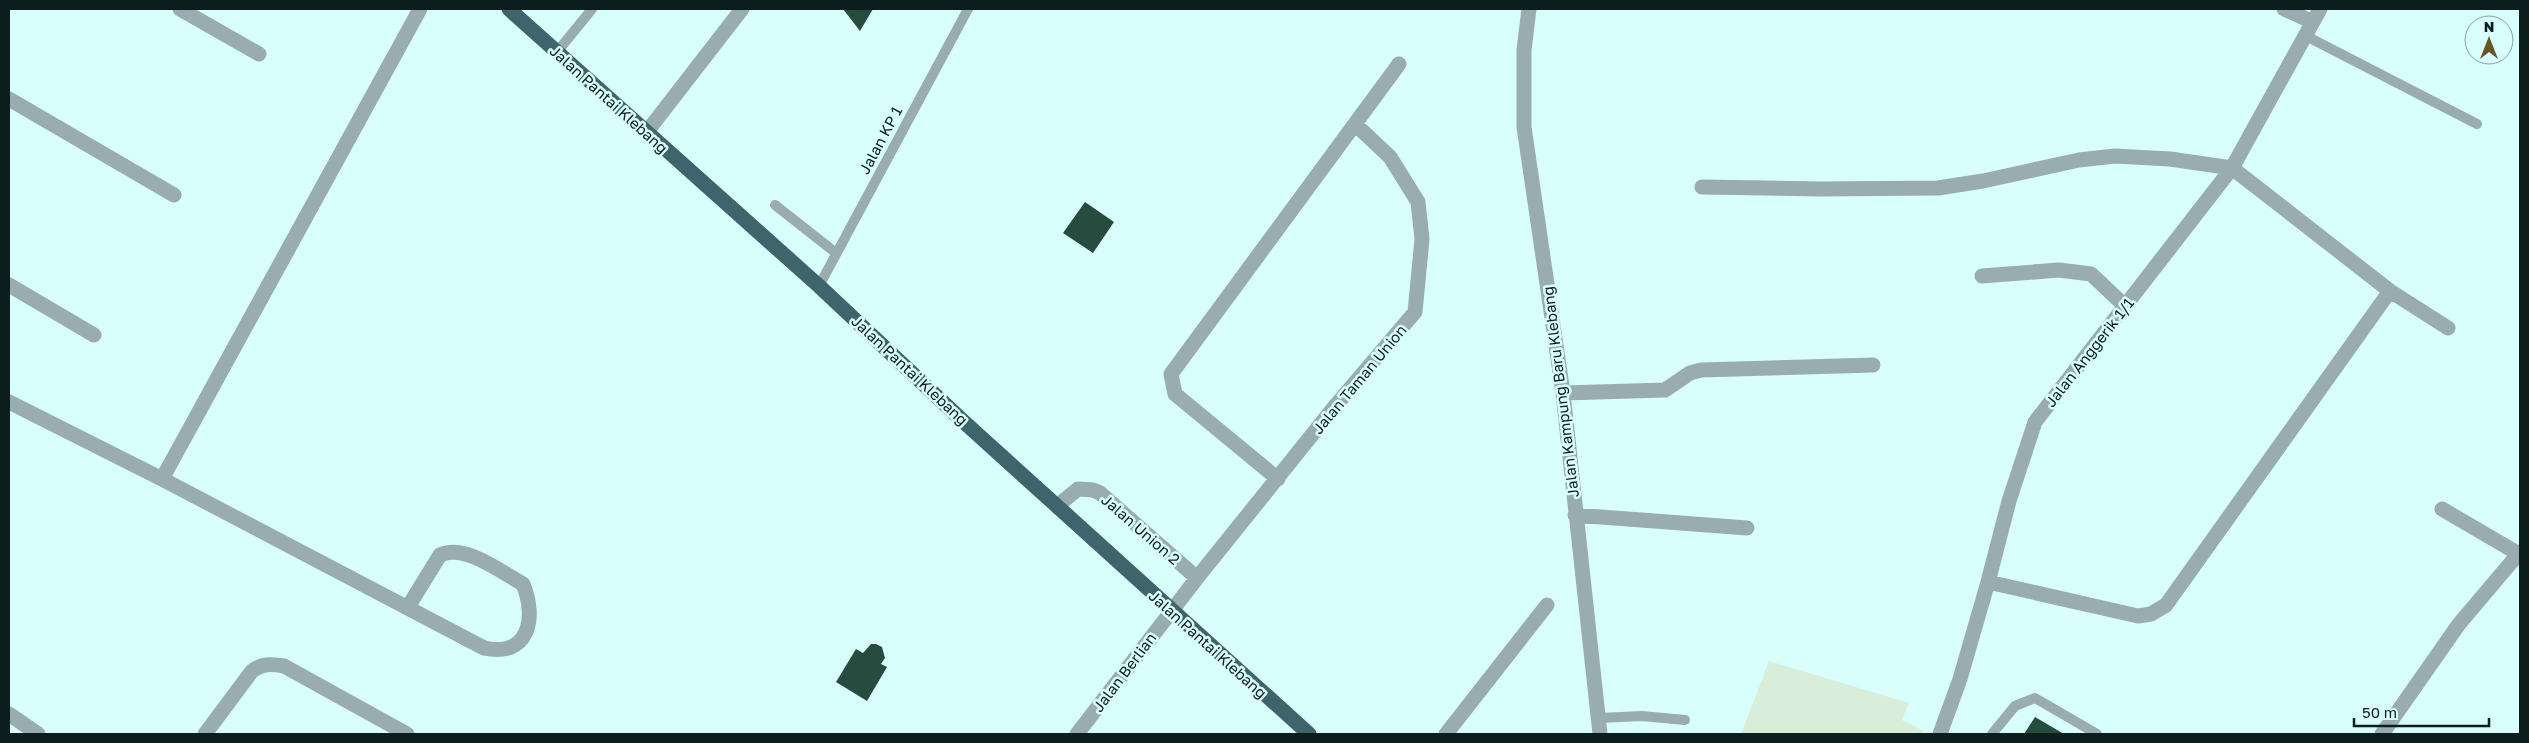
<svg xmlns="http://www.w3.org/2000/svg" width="2529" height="743" viewBox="0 0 2529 743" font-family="'Golos Text',sans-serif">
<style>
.green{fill:#d8eeda}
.building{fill:#264c3f}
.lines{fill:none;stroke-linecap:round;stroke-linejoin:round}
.service{stroke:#99adb0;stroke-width:10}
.minor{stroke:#99adb0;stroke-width:15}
.trunk{stroke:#3e656c;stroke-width:15}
.labels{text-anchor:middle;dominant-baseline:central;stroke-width:5;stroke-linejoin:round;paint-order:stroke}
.street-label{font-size:15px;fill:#0b1d1c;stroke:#d8fffb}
</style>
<rect width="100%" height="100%" fill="#d8fffb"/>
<path class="green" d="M 1769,661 L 1909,703 L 1902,720 L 1924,731 L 1922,734 L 1741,734 Z"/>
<path class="building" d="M 843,9 L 873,9 L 860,31 Z
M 1085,202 L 1114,222 L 1093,253 L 1063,233 Z
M 871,644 L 876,644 L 882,647 L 885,658 L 881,664 L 887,667 L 867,701 L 836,682 L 856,649 L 863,653 Z
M 2035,717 L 2064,734 L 2024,734 Z"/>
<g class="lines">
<path class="service" d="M 2306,36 L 2477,124
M 557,52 L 592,9
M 775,205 L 836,253
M 819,286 L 968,9
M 1600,718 L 1642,716 L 1685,720
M 1992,734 L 2015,706 L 2035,698 L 2097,734"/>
<path class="minor" d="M 180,9 L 259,54
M 1529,9 L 1524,50 L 1524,127 L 1563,393 L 1600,734
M 2284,9 L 2313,22
M 9,99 L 174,195
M 646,133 L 742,9
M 1702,187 L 1820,189 L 1938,188 L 1983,181 L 2079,160 L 2115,156 L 2170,159 L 2232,168 L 2390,291 L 2448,328
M 1982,276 L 2059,270 L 2091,274 L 2125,306
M 9,285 L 94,335
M 1563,393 L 1665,390 L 1690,373 L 1701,370 L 1873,365
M 9,402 L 162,479 L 484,648 C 529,658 537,618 523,584 C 501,572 464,543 440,555 L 408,607
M 162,479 L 420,9
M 1278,479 L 1175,394 L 1171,374 L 1399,64
M 1057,506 L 1078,489 L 1093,490 L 1100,493 L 1197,578
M 2442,509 L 2519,554
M 1575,515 L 1747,528
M 1988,582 L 2138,616 L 2151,614 L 2166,605 L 2390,291
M 9,714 L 38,734
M 205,734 L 252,671 C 263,663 271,664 284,666 L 407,734
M 1077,734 L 1197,578 L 1336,405 L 1415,312 L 1422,239 L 1418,202 L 1390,157 L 1356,125
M 1446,734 L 1547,605
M 1940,734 L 1960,679 L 1988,582 L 2009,501 L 2035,422 L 2232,168 L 2320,9
M 2382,734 L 2459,624 L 2520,552"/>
<path class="trunk" d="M 509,9 L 819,286 L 964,422 L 1309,734"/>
</g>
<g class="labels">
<g class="street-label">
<text transform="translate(609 99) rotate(42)">Jalan Pantai Klebang</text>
<text transform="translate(880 140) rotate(-62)">Jalan KP 1</text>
<text transform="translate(2089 352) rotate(-52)">Jalan Anggerik 1/1</text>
<text transform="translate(910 370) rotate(43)">Jalan Pantai Klebang</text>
<text transform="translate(1359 379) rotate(-50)">Jalan Taman Union</text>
<text transform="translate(1560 392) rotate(-97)">Jalan Kampung Baru Klebang</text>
<text transform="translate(1141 529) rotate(41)">Jalan Union 2</text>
<text transform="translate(1208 644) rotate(42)">Jalan Pantai Klebang</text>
<text transform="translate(1124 672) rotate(-53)">Jalan Berlian</text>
</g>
</g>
<rect width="2529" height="743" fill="none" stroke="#0b1d1c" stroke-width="20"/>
<g transform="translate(2489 40)"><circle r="24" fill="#d8fffb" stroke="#86a5a2"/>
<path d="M0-4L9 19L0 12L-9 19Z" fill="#695524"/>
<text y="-8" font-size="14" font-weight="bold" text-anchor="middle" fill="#0b1d1c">N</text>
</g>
<path d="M2354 718v8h135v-8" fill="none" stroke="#0b1d1c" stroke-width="2.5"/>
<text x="2362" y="718" font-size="15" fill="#0b1d1c" stroke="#d8fffb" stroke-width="4" paint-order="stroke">50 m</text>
</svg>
